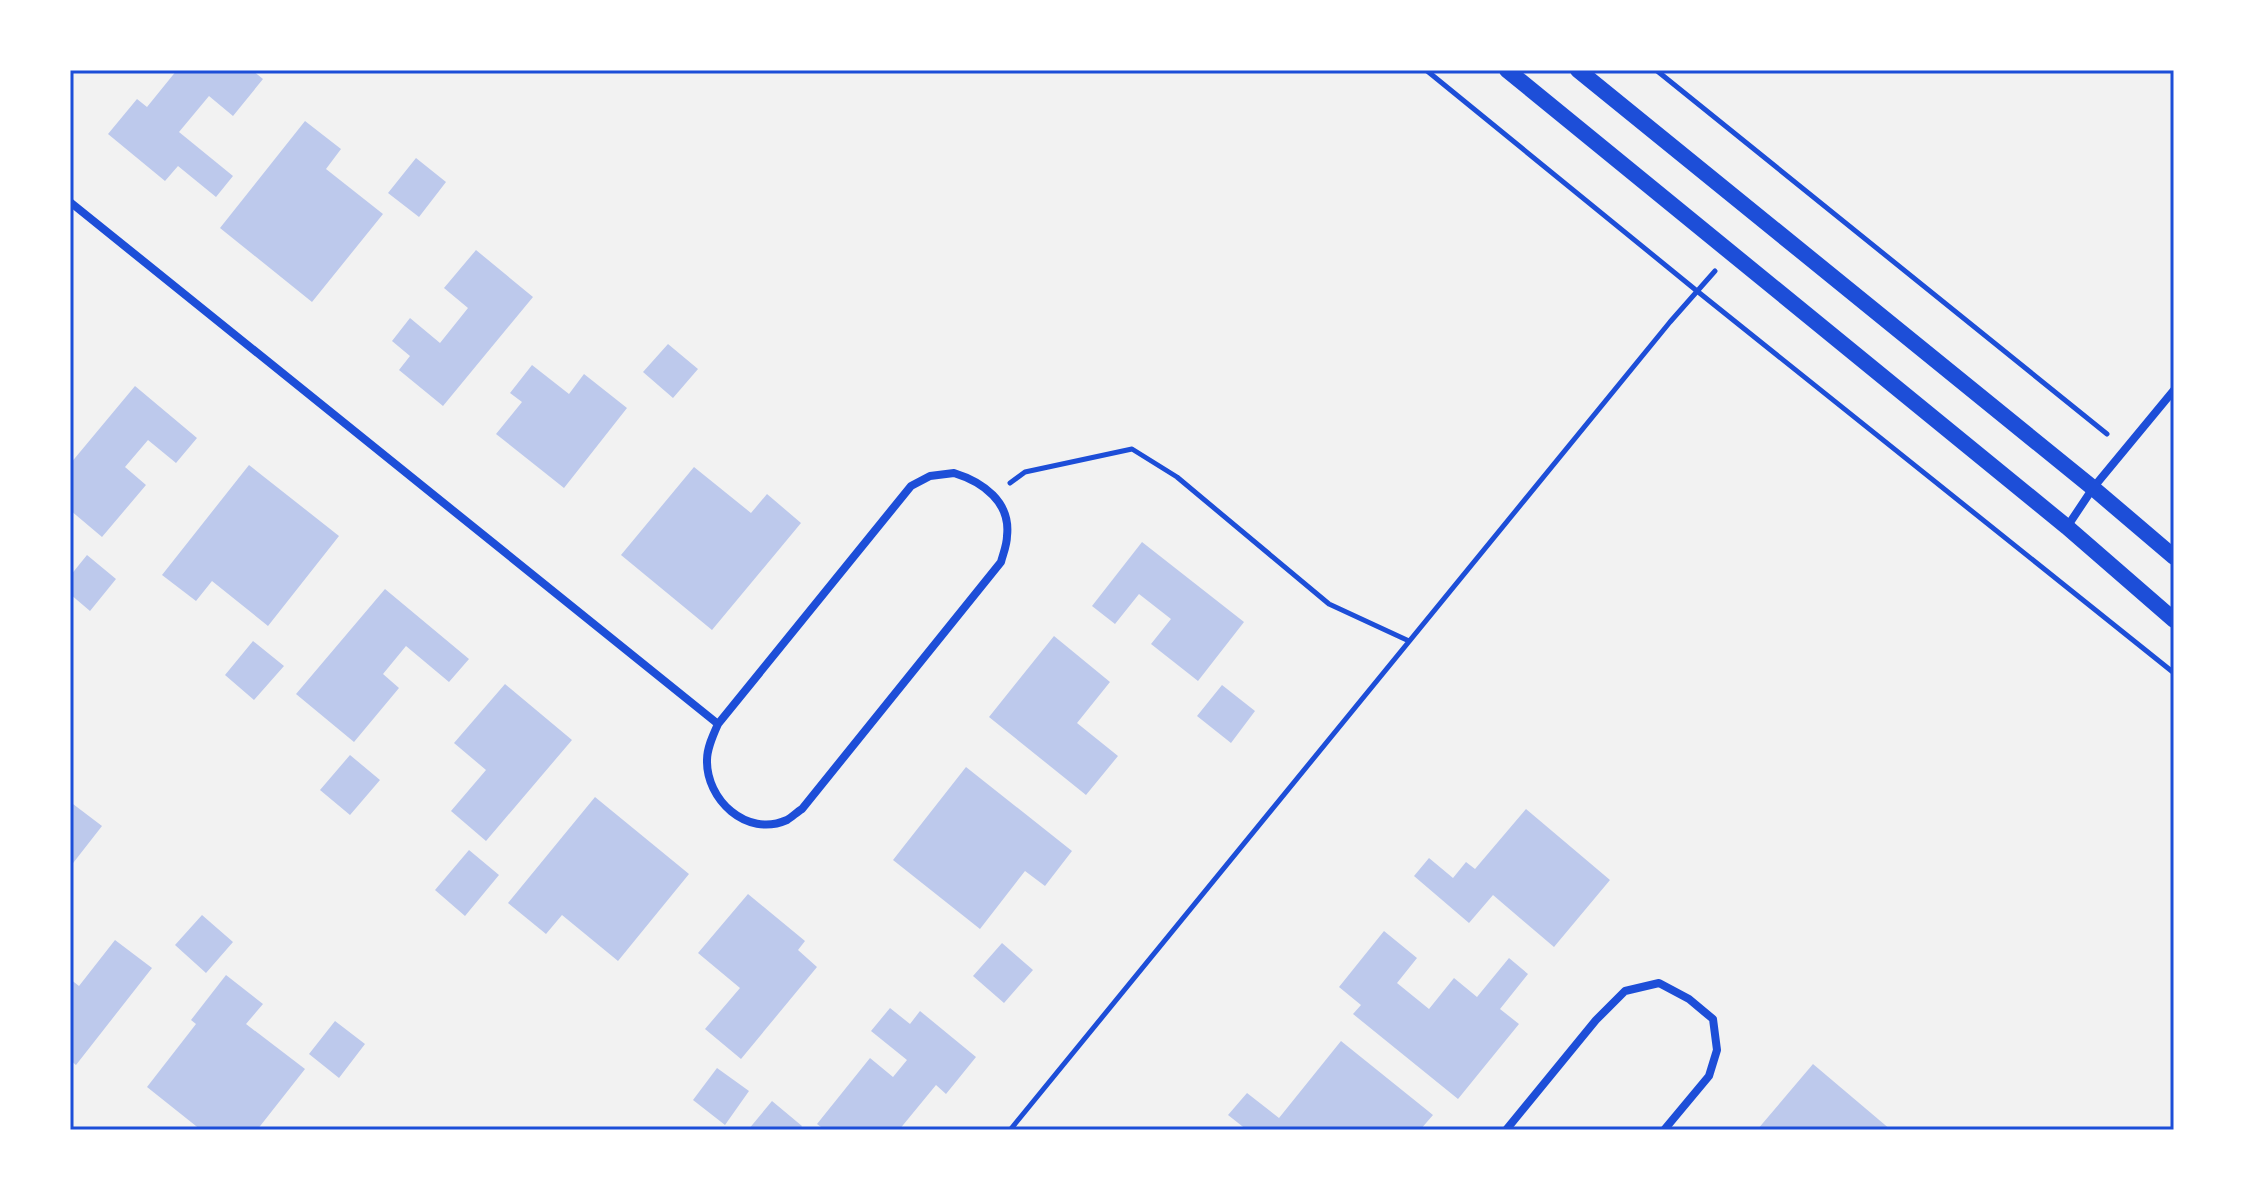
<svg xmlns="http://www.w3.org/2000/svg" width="2244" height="1200" viewBox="0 0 2244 1200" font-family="Overpass,sans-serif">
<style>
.building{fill:#bdc9ec}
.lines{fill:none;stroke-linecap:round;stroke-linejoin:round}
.path{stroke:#1d4ed8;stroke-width:5}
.minor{stroke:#1d4ed8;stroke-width:8}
.secondary{stroke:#1d4ed8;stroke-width:16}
.neatline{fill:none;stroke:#1d4ed8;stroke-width:3}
</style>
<rect width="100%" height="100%" fill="#f2f2f2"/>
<path class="building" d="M 177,70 L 252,70 L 263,79 L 233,116 L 209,96 L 179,132 L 233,176 L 216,197 L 178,166 L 165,181 L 108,134 L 137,99 L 147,107 Z
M 305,121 L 341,149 L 326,169 L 383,214 L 312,302 L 220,228 Z
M 416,158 L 446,182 L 419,217 L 388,193 Z
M 476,250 L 533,297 L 443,406 L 399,370 L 410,356 L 392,341 L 410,318 L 440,343 L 468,308 L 444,288 Z
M 668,344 L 698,369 L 673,398 L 643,372 Z
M 532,365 L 569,394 L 584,374 L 627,408 L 564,488 L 496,434 L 522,402 L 510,393 Z
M 135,386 L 197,438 L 176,463 L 148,440 L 125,467 L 146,485 L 102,537 L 70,510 L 70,464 Z
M 249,465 L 339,536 L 268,626 L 212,581 L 196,601 L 162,575 Z
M 694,467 L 751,513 L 767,494 L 801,523 L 712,630 L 621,555 Z
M 1142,542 L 1244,622 L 1198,681 L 1151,644 L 1171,619 L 1139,594 L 1115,624 L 1092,606 Z
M 87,555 L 116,579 L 90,611 L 70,594 L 70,576 Z
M 385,589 L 469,659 L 449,682 L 406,646 L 383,674 L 399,688 L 354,742 L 296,694 Z
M 1054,636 L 1110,682 L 1077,723 L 1118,756 L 1086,795 L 989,717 Z
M 253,641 L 284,666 L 254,700 L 225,675 Z
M 505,684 L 572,740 L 486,841 L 451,811 L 486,770 L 454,743 Z
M 1222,685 L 1255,711 L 1231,743 L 1197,716 Z
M 350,755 L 380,780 L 350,815 L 320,790 Z
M 966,767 L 1072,851 L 1045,886 L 1025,871 L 980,929 L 893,860 Z
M 595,797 L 689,874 L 618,961 L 562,915 L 546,934 L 508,903 Z
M 73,804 L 102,826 L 70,867 L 70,809 Z
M 1526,809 L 1610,880 L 1554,947 L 1493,895 L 1469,923 L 1414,876 L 1429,858 L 1453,878 L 1466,862 L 1475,869 Z
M 469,850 L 499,875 L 465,916 L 435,890 Z
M 748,894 L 805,941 L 798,950 L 817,967 L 741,1059 L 705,1029 L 740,988 L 698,953 Z
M 202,915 L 233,942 L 206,973 L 175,945 Z
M 1384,931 L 1417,958 L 1397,983 L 1429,1009 L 1454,978 L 1477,997 L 1509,958 L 1528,974 L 1500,1009 L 1519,1024 L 1458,1099 L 1353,1014 L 1361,1005 L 1339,987 Z
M 115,940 L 152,968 L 76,1065 L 70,1060 L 70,979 L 79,986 Z
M 1002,943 L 1033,970 L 1004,1003 L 973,976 Z
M 226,975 L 263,1004 L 246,1024 L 305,1069 L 257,1130 L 201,1130 L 147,1087 L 196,1024 L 191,1020 Z
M 890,1008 L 910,1024 L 920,1011 L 976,1057 L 946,1094 L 936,1085 L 899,1130 L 825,1130 L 817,1124 L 870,1058 L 893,1077 L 907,1060 L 871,1031 Z
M 335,1021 L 365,1044 L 339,1078 L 309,1054 Z
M 1341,1041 L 1433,1115 L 1420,1130 L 1247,1130 L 1228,1115 L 1247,1093 L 1279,1118 Z
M 1813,1064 L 1891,1130 L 1757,1130 Z
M 717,1068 L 749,1091 L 725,1125 L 693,1100 Z
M 772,1101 L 802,1126 L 799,1130 L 748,1130 Z"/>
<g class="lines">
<path class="path" d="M 1426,70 L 1697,291 L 2174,673
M 1656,70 L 2107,434
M 1010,483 L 1025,472 L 1132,449 L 1177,477 L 1329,604 L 1409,641
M 1010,1130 L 1670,322 L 1715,271"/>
<path class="minor" d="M 70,202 L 718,724
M 954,473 C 983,482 1011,502 1007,536 C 1007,545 1003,554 1001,562 L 802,809 C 797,812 792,817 787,820 C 746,838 706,799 707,760 C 707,748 713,735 718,724 L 911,486 L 930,476 Z
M 2067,527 L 2093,488 L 2174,390
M 1506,1130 L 1596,1020 L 1625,991 L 1659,983 L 1689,999 L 1713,1019 L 1717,1050 L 1709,1076 L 1664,1130"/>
<path class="secondary" d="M 1507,70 L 2067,527 L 2174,620
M 1578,70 L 2093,488 L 2174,557"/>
</g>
<rect width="2244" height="1200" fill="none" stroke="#ffffff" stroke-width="144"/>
<rect x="72" y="72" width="2100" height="1056" class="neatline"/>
</svg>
